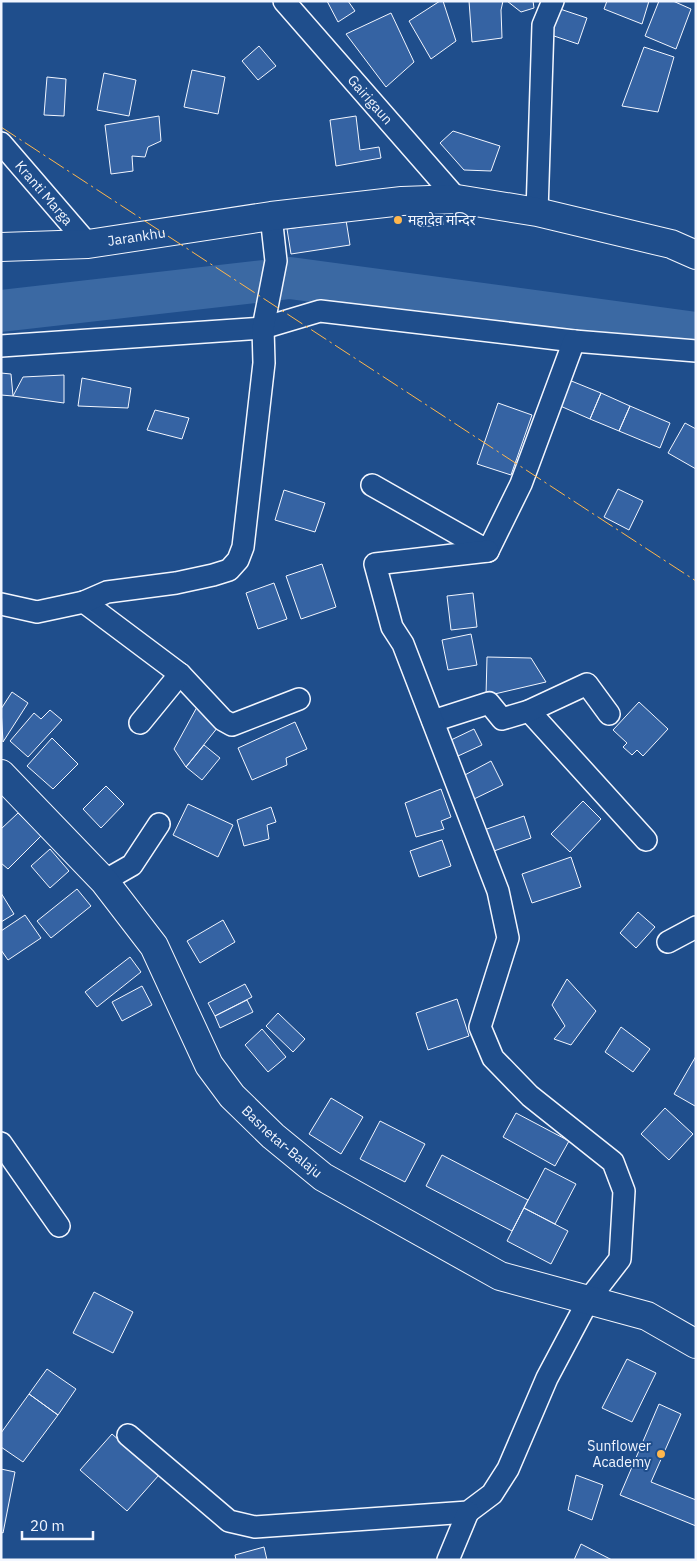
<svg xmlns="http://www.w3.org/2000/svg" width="697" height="1561" viewBox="0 0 697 1561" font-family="'IBM Plex Sans','Noto Sans Devanagari',sans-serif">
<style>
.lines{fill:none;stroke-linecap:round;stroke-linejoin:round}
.river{stroke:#3b69a3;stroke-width:42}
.building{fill:#3563a3;stroke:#f2f6ff}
.street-casing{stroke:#f2f6ff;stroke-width:24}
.secondary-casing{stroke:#f2f6ff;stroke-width:30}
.street{stroke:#1f4e8c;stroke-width:21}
.secondary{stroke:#1f4e8c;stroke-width:28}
.power{stroke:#ffb74d;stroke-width:1;stroke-dasharray:18 4 2.5 4;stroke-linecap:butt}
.poi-dot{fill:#ffb74d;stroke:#1f4e8c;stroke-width:2}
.labels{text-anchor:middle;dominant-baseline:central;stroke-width:4;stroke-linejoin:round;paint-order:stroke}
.street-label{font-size:14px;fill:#f2f6ff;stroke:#1f4e8c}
.poi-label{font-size:14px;fill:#f2f6ff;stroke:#1f4e8c;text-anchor:start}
</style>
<rect width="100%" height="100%" fill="#1f4e8c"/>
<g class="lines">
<path class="river" d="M 1,311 L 290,278 L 696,333"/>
</g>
<path class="building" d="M 327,1 L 348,1 L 355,11 L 338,22 Z
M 440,1 L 443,1 L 456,41 L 431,59 L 409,21 Z
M 469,1 L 503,1 L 501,10 L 502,38 L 472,42 Z
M 507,1 L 533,1 L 534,8 L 521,12 Z
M 607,1 L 649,1 L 642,24 L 604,9 Z
M 659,1 L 673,1 L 691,9 L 676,49 L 645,36 Z
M 560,9 L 587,18 L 578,44 L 551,35 Z
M 391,13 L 414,62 L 386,87 L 346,34 Z
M 259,46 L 276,66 L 258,80 L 242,61 Z
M 644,47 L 674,57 L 658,112 L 622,106 Z
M 192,70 L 225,77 L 218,114 L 184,107 Z
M 104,73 L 136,80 L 129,116 L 97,110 Z
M 47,77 L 66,79 L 64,116 L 44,115 Z
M 159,116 L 161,141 L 148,147 L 145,157 L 132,156 L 133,171 L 111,174 L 105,125 Z
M 356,116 L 360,150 L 379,147 L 381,158 L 336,166 L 330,120 Z
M 453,131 L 500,146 L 491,171 L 464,170 L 440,143 Z
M 441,205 L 443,225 L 418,227 L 416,207 Z
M 346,220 L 350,245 L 291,254 L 287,229 Z
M 1,373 L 11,374 L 13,396 L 1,395 Z
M 64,375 L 64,403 L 13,396 L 23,377 Z
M 82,378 L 131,388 L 128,408 L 78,406 Z
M 569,380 L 601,393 L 590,419 L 558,405 Z
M 601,393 L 630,406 L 619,431 L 590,419 Z
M 498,403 L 532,415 L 511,475 L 477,464 Z
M 630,406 L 670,423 L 660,448 L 619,431 Z
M 155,410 L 189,418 L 182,439 L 147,430 Z
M 685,423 L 696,429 L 696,469 L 668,453 Z
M 618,489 L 643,501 L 629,530 L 604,517 Z
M 284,490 L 325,503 L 315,532 L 275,520 Z
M 322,564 L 336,607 L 301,619 L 286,576 Z
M 274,583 L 287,619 L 258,629 L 246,593 Z
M 473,593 L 477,627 L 451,630 L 447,596 Z
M 471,634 L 477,665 L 448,670 L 442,640 Z
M 487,657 L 531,658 L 546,682 L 486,696 Z
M 12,692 L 28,703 L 3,742 L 1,709 Z
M 202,698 L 218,727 L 186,767 L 174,749 Z
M 639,702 L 668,729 L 643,756 L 637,750 L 632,755 L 623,747 L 627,743 L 613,730 Z
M 50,710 L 62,720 L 28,757 L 10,741 L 34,713 L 41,719 Z
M 295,722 L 307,749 L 286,758 L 287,765 L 252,780 L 238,748 Z
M 474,729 L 482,745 L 458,756 L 451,740 Z
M 52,738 L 78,764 L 53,789 L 27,766 Z
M 204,745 L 220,758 L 202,780 L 186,767 Z
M 491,761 L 503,785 L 474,799 L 463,776 Z
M 106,786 L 124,804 L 101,828 L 83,809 Z
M 441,789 L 451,817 L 441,821 L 444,829 L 416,837 L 405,803 Z
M 583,801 L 601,819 L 570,852 L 551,834 Z
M 188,804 L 233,825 L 218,857 L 173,835 Z
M 271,807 L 276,822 L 267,825 L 269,839 L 244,846 L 237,820 Z
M 18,813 L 41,836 L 8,869 L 1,863 L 1,829 Z
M 524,816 L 531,838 L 491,852 L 484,830 Z
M 442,840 L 451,866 L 419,877 L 410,851 Z
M 50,849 L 69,871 L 50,888 L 31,866 Z
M 571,857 L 581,887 L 532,903 L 522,874 Z
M 77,889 L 91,906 L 51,938 L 37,921 Z
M 1,893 L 14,914 L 1,922 Z
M 638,912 L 655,927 L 636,948 L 620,933 Z
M 25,915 L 41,938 L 8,960 L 1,950 L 1,931 Z
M 223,920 L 235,942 L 200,963 L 187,941 Z
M 130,957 L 141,972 L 97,1007 L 85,992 Z
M 567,979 L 596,1011 L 571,1045 L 554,1039 L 565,1026 L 552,1005 Z
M 245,984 L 252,997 L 215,1016 L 208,1003 Z
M 142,986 L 152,1005 L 122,1021 L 112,1002 Z
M 457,999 L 469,1036 L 428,1050 L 416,1013 Z
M 247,1000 L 253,1012 L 220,1028 L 215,1016 Z
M 278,1013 L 305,1039 L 293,1052 L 266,1026 Z
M 621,1027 L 650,1049 L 633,1072 L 605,1052 Z
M 262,1029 L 286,1057 L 268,1072 L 245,1045 Z
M 696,1056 L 696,1105 L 695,1106 L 674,1094 Z
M 331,1098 L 363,1117 L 341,1154 L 309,1134 Z
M 665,1108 L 693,1134 L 669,1160 L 641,1134 Z
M 516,1113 L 569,1141 L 555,1166 L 503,1137 Z
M 380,1121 L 425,1144 L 405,1182 L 360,1159 Z
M 442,1155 L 528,1200 L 512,1231 L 426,1186 Z
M 545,1168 L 576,1184 L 555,1224 L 524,1208 Z
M 524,1208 L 568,1231 L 551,1264 L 507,1241 Z
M 94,1292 L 133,1312 L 113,1353 L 73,1333 Z
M 627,1359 L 656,1373 L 632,1422 L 602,1408 Z
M 47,1369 L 76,1389 L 58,1415 L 29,1394 Z
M 29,1394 L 58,1415 L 23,1462 L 1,1447 L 1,1433 Z
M 659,1404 L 681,1414 L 651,1482 L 696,1500 L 696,1526 L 620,1495 Z
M 112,1434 L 159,1475 L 127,1511 L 80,1470 Z
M 1,1469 L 15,1472 L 3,1533 L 1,1532 Z
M 576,1475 L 603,1485 L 592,1520 L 568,1510 Z
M 581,1544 L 612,1560 L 574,1560 Z
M 264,1547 L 267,1560 L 236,1560 L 235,1555 Z"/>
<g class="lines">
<g class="street-casing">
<g id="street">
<path id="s1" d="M 284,1 L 457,199"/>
<path id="s2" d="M 1,143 L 88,244"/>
<path d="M 537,212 L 543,25 L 553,1"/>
<path d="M 1,346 L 263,328 L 320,311 L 574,341"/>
<path d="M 372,485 L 488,551 L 521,484 L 574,341 L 696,351"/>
<path d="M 84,602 L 180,674 L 223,720 L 232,725 L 299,699"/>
<path d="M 1,604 L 37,612 L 84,602 L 107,592 L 176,583 L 213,575 L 229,570 L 238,560 L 243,547 L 264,363 L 263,328 L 276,261 L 271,216"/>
<path d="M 529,711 L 646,840"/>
<path d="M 433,721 L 489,703 L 502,719 L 529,711 L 587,684 L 609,714"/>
<path d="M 140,723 L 180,674"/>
<path d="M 104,881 L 132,865 L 159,824"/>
<path d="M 668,942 L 696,927"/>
<path d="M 1,1143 L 59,1226"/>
<path d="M 128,1435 L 229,1521 L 255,1527 L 468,1512 L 492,1494 L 508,1469 L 547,1378 L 589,1299 L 620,1259 L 624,1191 L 613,1162 L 530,1096 L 493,1058 L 480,1027 L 508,938 L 498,891 L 403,644 L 392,627 L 375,564 L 488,551"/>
<path d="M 448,1560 L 468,1512"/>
</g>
</g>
<g class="secondary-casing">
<g id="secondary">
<path id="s3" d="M 1,247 L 88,244 L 271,216 L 402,201 L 457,199 L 537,212 L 671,244 L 696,255"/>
<path id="s4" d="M 1,774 L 104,881 L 154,946 L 209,1065 L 232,1096 L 273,1136 L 323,1177 L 500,1276 L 647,1316 L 696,1344"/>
</g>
</g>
<use href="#street" class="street"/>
<use href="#secondary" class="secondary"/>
<path class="power" d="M 1,127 L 696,581"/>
</g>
<g class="poi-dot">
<circle cx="398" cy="220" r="5"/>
<circle cx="661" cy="1454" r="5"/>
</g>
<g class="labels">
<g class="street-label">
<text stroke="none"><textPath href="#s1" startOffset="131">Gairigaun</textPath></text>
<text stroke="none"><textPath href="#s2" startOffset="66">Kranti Marga</textPath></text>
<text stroke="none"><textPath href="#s3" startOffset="136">Jarankhu</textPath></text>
<text stroke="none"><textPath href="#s4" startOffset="468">Basnetar-Balaju</textPath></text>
</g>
<g class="poi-label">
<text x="408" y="220">महादेव मन्दिर</text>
<text x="651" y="1446" text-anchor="end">Sunflower<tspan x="651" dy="16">Academy</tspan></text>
</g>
</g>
<rect width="697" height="1561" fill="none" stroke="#f2f6ff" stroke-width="5"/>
<path d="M22 1531v8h71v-8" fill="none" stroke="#f2f6ff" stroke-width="2.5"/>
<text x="30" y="1531" font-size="15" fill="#f2f6ff" stroke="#1f4e8c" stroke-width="4" paint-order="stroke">20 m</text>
</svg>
